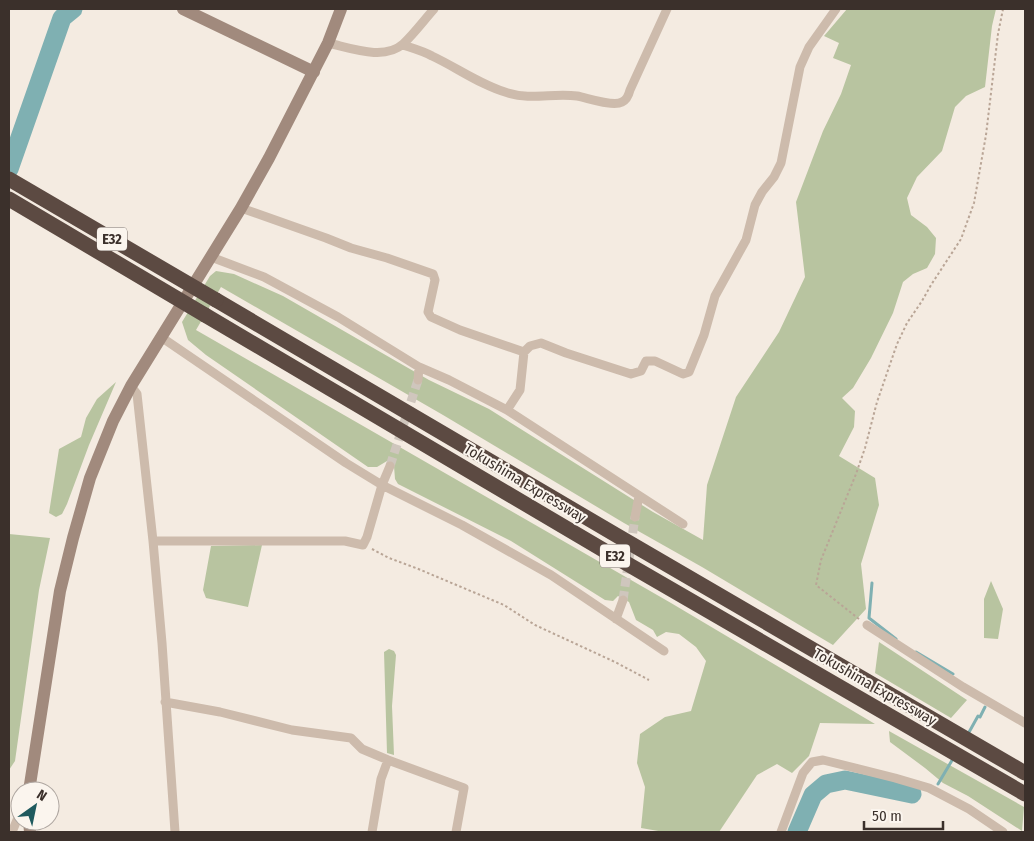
<svg xmlns="http://www.w3.org/2000/svg" width="1034" height="841" viewBox="0 0 1034 841" font-family="'Fira Sans Condensed',sans-serif">
<style>
.green{fill:#b8c4a0}
.lines{fill:none;stroke-linecap:round;stroke-linejoin:round}
.stream{stroke:#7fb0b2;stroke-width:3}
.river{stroke:#7fb0b2;stroke-width:19}
.street-tunnel{stroke:#cfc6bd;stroke-width:9;stroke-dasharray:9 4.5;stroke-linecap:butt}
.path{stroke:#b9a596;stroke-width:2;stroke-dasharray:2.5 2.5;stroke-linecap:butt}
.street{stroke:#cdbbac;stroke-width:9}
.secondary{stroke:#a18a7d;stroke-width:12}
.highway{stroke:#5c4a42;stroke-width:15}
.highway-bridge{stroke:#5c4a42;stroke-width:15}
.labels{text-anchor:middle;dominant-baseline:central;stroke-width:4;stroke-linejoin:round;paint-order:stroke}
.shield{fill:#fbf5ee;stroke:#756b66;stroke-width:1}
.shield-label{font-size:14px;font-weight:bold;fill:#3b302b}
.street-label{font-size:15px;fill:#3b302b;stroke:#fbf5ee}
</style>
<rect width="100%" height="100%" fill="#f4ebe1"/>
<path class="green" d="M 847,9 L 996,9 L 992,26 L 985,87 L 966,96 L 955,107 L 942,151 L 917,177 L 907,198 L 911,215 L 927,227 L 936,238 L 935,254 L 927,268 L 913,274 L 903,282 L 893,313 L 871,358 L 853,388 L 842,398 L 855,411 L 854,427 L 839,456 L 875,478 L 879,505 L 861,564 L 866,609 L 833,645 L 702,567 L 624,523 L 443,415 L 221,287 L 196,330 L 671,603 L 875,724 L 820,723 L 809,756 L 792,773 L 777,764 L 757,775 L 719,832 L 664,832 L 641,828 L 645,787 L 637,763 L 640,734 L 665,717 L 691,711 L 706,661 L 696,647 L 679,634 L 666,632 L 657,637 L 653,630 L 636,620 L 629,602 L 618,596 L 613,601 L 605,600 L 511,541 L 398,484 L 395,479 L 394,466 L 387,461 L 377,467 L 368,467 L 206,355 L 188,340 L 182,322 L 210,276 L 216,271 L 234,274 L 283,296 L 429,380 L 489,409 L 653,512 L 703,540 L 707,485 L 736,397 L 779,332 L 805,277 L 796,202 L 823,131 L 841,94 L 851,65 L 833,58 L 839,43 L 824,36 Z
M 116,382 L 89,445 L 67,504 L 62,514 L 56,517 L 49,513 L 59,449 L 81,437 L 86,418 L 97,399 Z
M 9,534 L 50,538 L 39,590 L 15,761 L 9,770 Z
M 262,545 L 248,607 L 206,598 L 203,590 L 211,546 Z
M 991,581 L 1003,609 L 998,639 L 984,638 L 984,599 Z
M 879,642 L 967,700 L 951,718 L 875,673 Z
M 389,649 L 394,651 L 396,655 L 392,706 L 394,755 L 387,753 L 384,652 Z
M 889,731 L 1024,807 L 1022,831 L 968,796 L 943,783 L 925,768 L 890,742 Z"/>
<g class="lines">
<path class="stream" d="M 872,583 L 869,618 L 896,639
M 916,652 L 953,674
M 968,734 L 978,716 L 980,717 L 985,707
M 938,784 L 954,757"/>
<path class="river" d="M 9,169 L 62,18 L 73,9
M 797,832 L 813,795 L 826,784 L 845,780 L 912,794"/>
<path class="street-tunnel" d="M 390,466 L 418,380
M 623,600 L 635,517"/>
<path class="path" d="M 372,549 L 389,558 L 416,568 L 504,605 L 535,625 L 615,662 L 649,680
M 859,619 L 816,585 L 821,560 L 856,474 L 865,448 L 877,402 L 897,344 L 907,323 L 922,301 L 931,285 L 961,239 L 974,203 L 986,135 L 998,34 L 1003,9"/>
<path class="street" d="M 328,43 C 351,48 384,61 403,44 C 413,35 425,19 434,9
M 403,45 C 412,48 423,51 432,56 C 456,67 482,86 508,93 C 530,100 554,93 577,96 C 588,98 613,107 622,102 C 627,100 629,94 630,90 L 667,9
M 241,208 L 326,238 L 351,248 L 387,258 L 433,274 L 435,280 L 428,312 L 431,317 L 460,330 L 524,352 L 520,390 L 507,410
M 211,257 L 264,277 L 338,317 L 419,367 L 449,380 L 507,410 L 683,524
M 161,337 L 346,463 L 382,485 L 462,525 L 551,575 L 664,651
M 524,352 L 530,346 L 541,343 L 566,353 L 631,374 L 641,371 L 646,361 L 655,361 L 683,374 L 689,372 L 704,335 L 715,296 L 746,240 L 755,205 L 762,192 L 774,177 L 781,163 L 800,67 L 809,47 L 836,9
M 418,380 L 419,367
M 131,386 L 137,394 L 153,541 L 162,643 L 175,832
M 635,517 L 639,496
M 153,541 L 345,541 L 363,545 L 367,537 L 382,485 L 390,466
M 616,619 L 623,600
M 867,625 L 963,687 L 1025,723
M 165,702 L 220,712 L 292,730 L 351,738 L 362,749 L 388,760 L 464,788 L 456,832
M 12,832 L 17,820 L 20,815
M 372,832 L 381,779 L 388,760
M 781,832 L 803,773 L 812,762 L 823,760 L 895,778 L 929,788 L 969,809 L 1003,832"/>
<path class="secondary" d="M 183,9 L 314,72
M 29,791 L 60,591 L 73,538 L 90,478 L 113,421 L 131,386 L 241,208 L 269,158 L 328,43 L 341,9
M 29,821 L 30,832"/>
<path class="highway" d="M 216,300 L 616,535 L 1025,773
M 205,315 L 605,551 L 1025,794"/>
<path class="highway-bridge" d="M 9,179 L 216,300
M 9,199 L 205,315"/>
</g>
<g class="labels">
<g class="shield">
<rect x="97" y="227.5" width="30" height="23" rx="4"/>
<rect x="600" y="544.5" width="30" height="23" rx="4"/>
</g>
<g class="shield-label">
<text x="112" y="239">E32</text>
<text x="615" y="556">E32</text>
</g>
<g class="street-label">
<text transform="translate(525 483) rotate(31)">Tokushima Expressway</text>
<text transform="translate(875 687) rotate(30)">Tokushima Expressway</text>
</g>
</g>
<rect width="1034" height="841" fill="none" stroke="#3b302b" stroke-width="20"/>
<g transform="translate(35 806) rotate(33)"><circle r="24" fill="#fbf5ee" stroke="#aea6a0"/>
<path d="M0-4L9 19L0 12L-9 19Z" fill="#1f5a5e"/>
<text y="-8" font-size="14" font-weight="bold" text-anchor="middle" fill="#3b302b">N</text>
</g>
<path d="M864 821v8h79v-8" fill="none" stroke="#3b302b" stroke-width="2.5"/>
<text x="872" y="821" font-size="15" fill="#3b302b" stroke="#fbf5ee" stroke-width="4" paint-order="stroke">50 m</text>
</svg>
